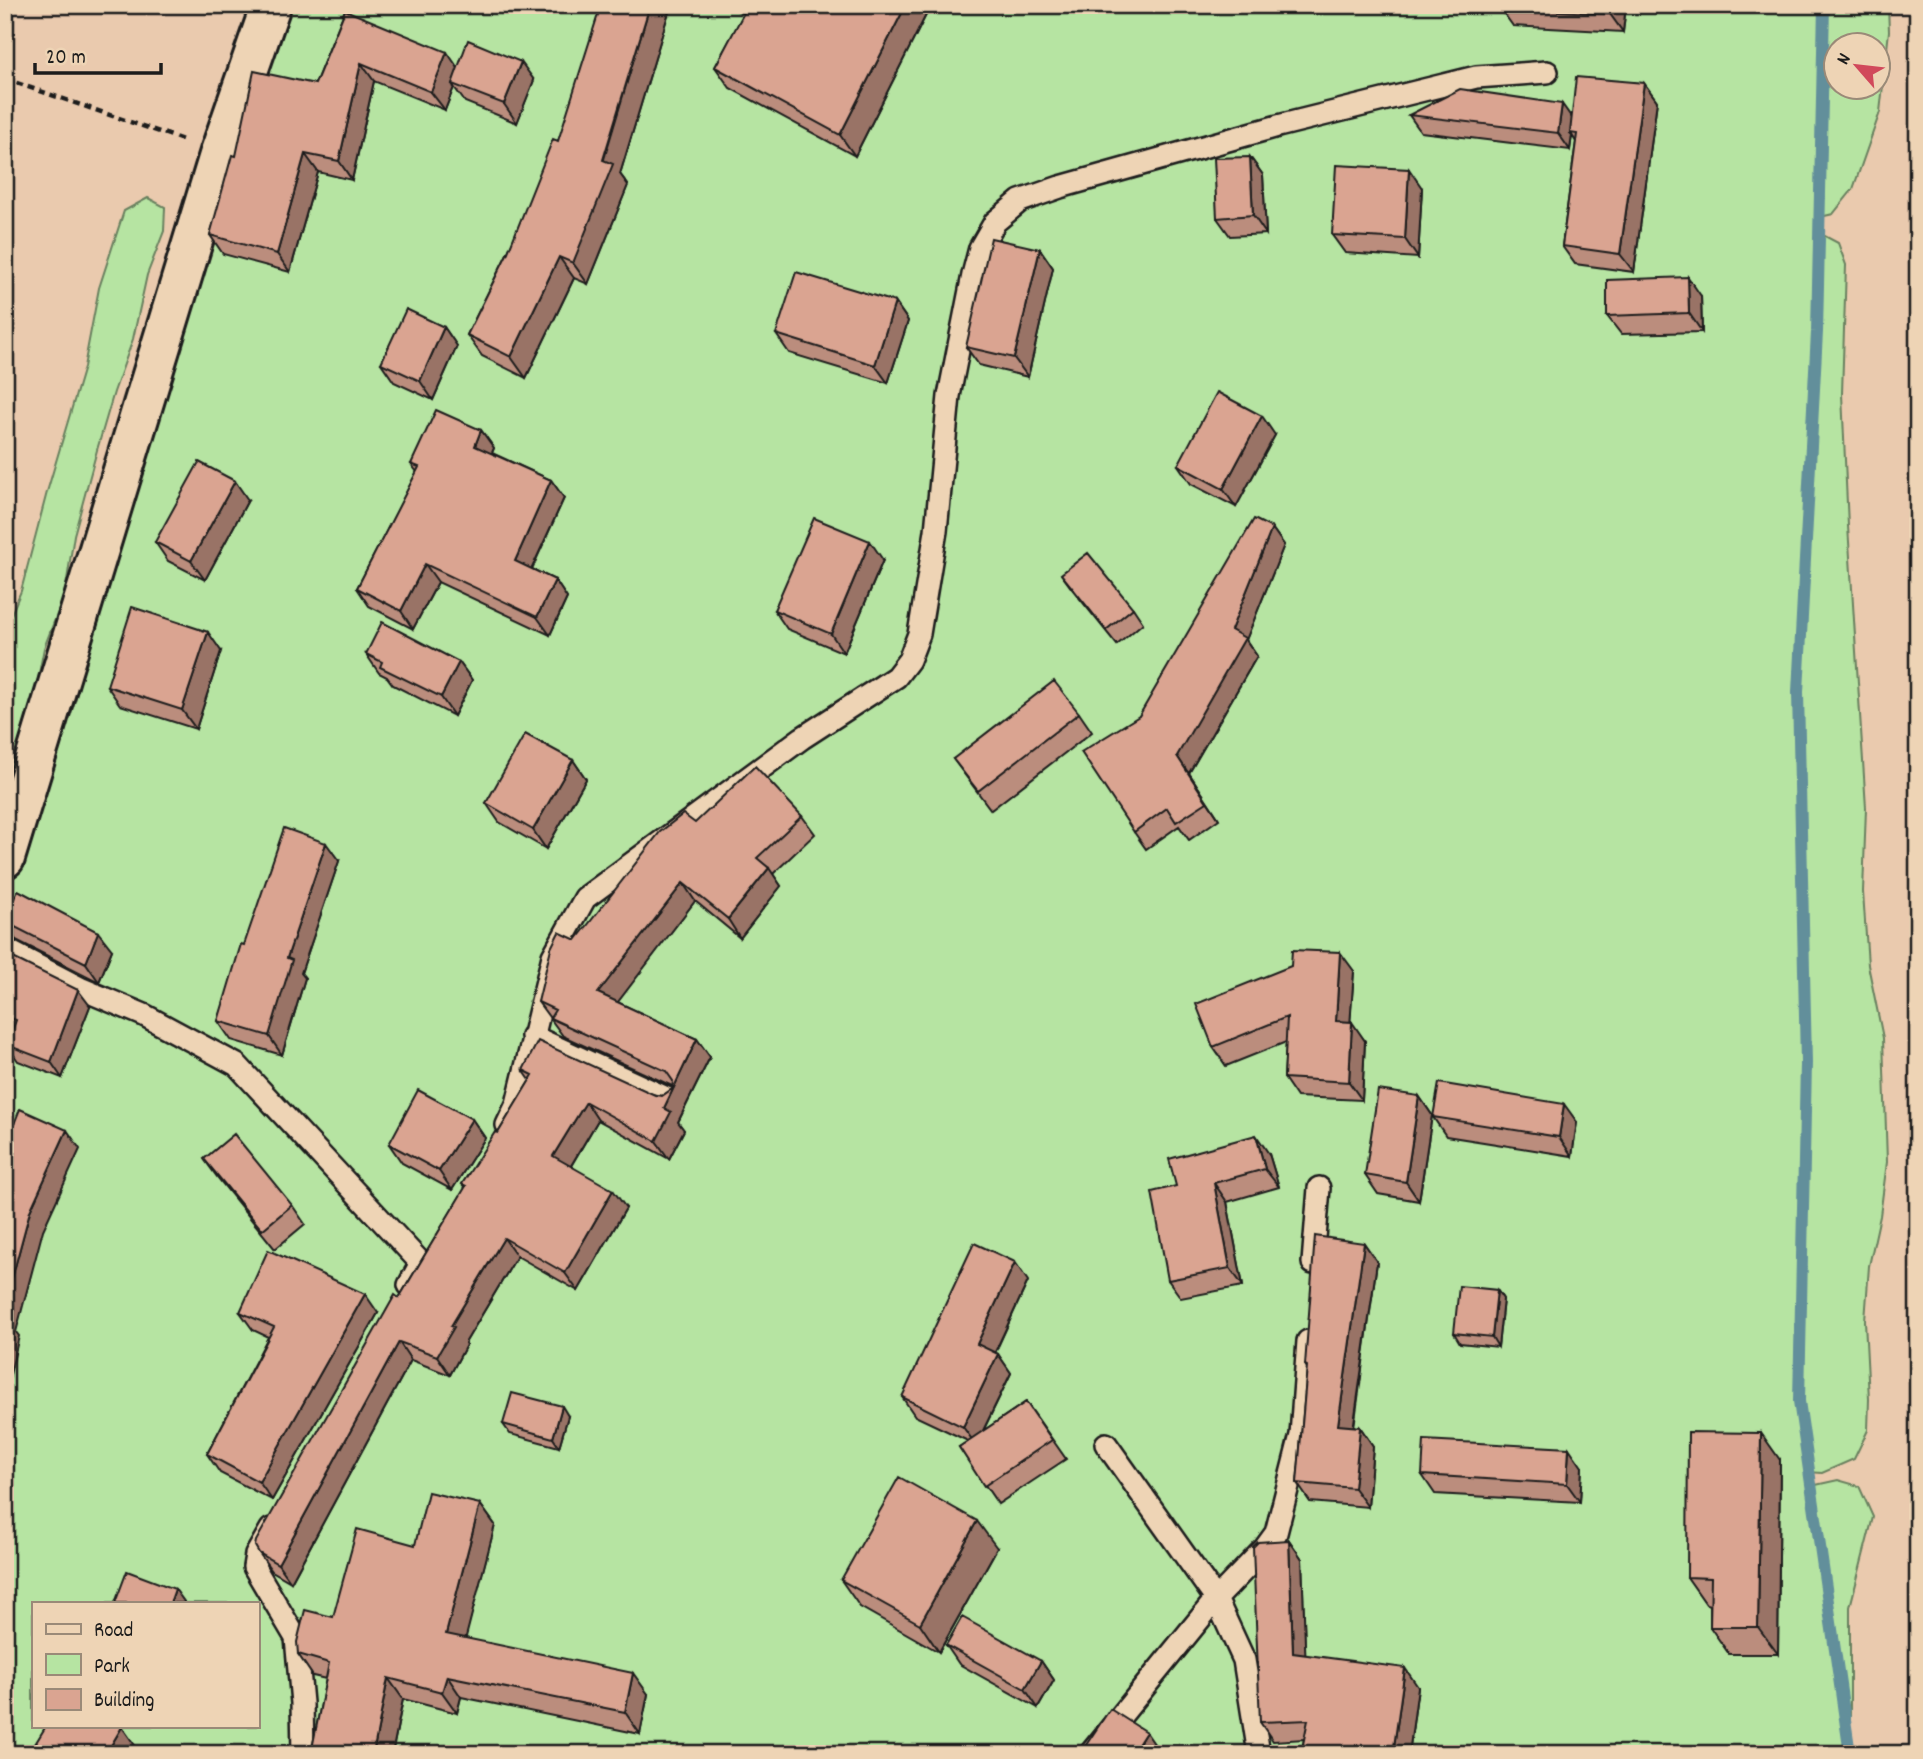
<svg xmlns="http://www.w3.org/2000/svg" width="1923" height="1759" viewBox="0 0 1923 1759" font-family="Dekko,sans-serif">
<style>
.green{fill:#b6e4a2;stroke:#69805f;stroke-width:2;fill-rule:evenodd}
.lines{fill:none;stroke-linecap:round;stroke-linejoin:round}
.stream{stroke:#628f9b;stroke-width:12}
.service-casing{stroke:#1c1c1c;stroke-width:26}
.secondary-casing{stroke:#1c1c1c;stroke-width:44}
.path{stroke:#1c1c1c;stroke-width:4.5;stroke-dasharray:7 5;stroke-linecap:butt}
.service{stroke:#eed4b5;stroke-width:21}
.secondary{stroke:#eed4b5;stroke-width:38}
.wall{fill:#bb8d7d;stroke:#1c1c1c;stroke-width:2}
.shaded-wall{fill:#997366;stroke:#1c1c1c;stroke-width:2}
.building{fill:#daa491;stroke:#1c1c1c;stroke-width:2}
</style>
<rect width="100%" height="100%" fill="#eacaae"/>
<filter id="ink" filterUnits="userSpaceOnUse"><feTurbulence type="fractalNoise" baseFrequency=".0143" numOctaves="2"/><feDisplacementMap in="SourceGraphic" scale="14" xChannelSelector="R" yChannelSelector="G"/><feConvolveMatrix kernelMatrix="1 2 1 2 8 2 1 2 1" color-interpolation-filters="sRGB"/></filter>
<g filter="url(#ink)">
<path class="green" d="M 271,5 L 1888,5 L 1889,31 L 1880,112 L 1853,189 L 1833,214 L 1820,217 L 1819,233 L 1838,243 L 1846,265 L 1842,394 L 1848,526 L 1866,808 L 1863,892 L 1868,965 L 1883,1038 L 1887,1162 L 1880,1216 L 1869,1266 L 1865,1321 L 1869,1399 L 1868,1430 L 1854,1459 L 1822,1473 L 1809,1472 L 1811,1486 L 1838,1480 L 1859,1486 L 1873,1517 L 1850,1607 L 1850,1754 L 5,1754 L 5,868 L 108,471 L 108,455 L 133,383 L 134,365 L 144,351 ZM 1836,46 L 1878,46 L 1878,88 L 1836,88 ZM 33,1603 L 257,1603 L 257,1726 L 33,1726 Z
M 148,198 L 165,207 L 164,231 L 147,275 L 133,339 L 114,392 L 97,450 L 74,535 L 65,593 L 44,648 L 20,770 L 5,813 L 5,629 L 21,591 L 47,492 L 84,367 L 99,288 L 124,211 Z"/>
<g class="lines">
<path class="stream" d="M 1824,5 L 1817,332 L 1798,692 L 1806,1063 L 1799,1401 L 1850,1754"/>
<g class="service-casing">
<path id="service" d="M 5,949 L 82,989 L 144,1015 L 237,1065 L 421,1263 L 409,1285
M 532,1036 L 673,1101
M 507,1125 L 517,1104 L 553,956 L 585,898 L 802,738 L 896,677 L 909,660 L 919,634 L 936,531 L 949,396 L 973,275 L 980,248 L 995,222 L 1020,201 L 1060,187 L 1278,126 L 1476,77 L 1547,72
M 1313,1263 L 1319,1188
M 1106,1444 L 1216,1599 L 1244,1660 L 1259,1754
M 271,1529 L 256,1555 L 254,1567 L 296,1638 L 302,1703 L 303,1754
M 1090,1754 L 1216,1599 L 1265,1548 L 1276,1533 L 1301,1435 L 1308,1341"/>
</g>
<g class="secondary-casing">
<path id="secondary" d="M 5,858 L 220,152 L 271,5"/>
</g>
<path class="path" d="M 5,79 L 183,140"/>
<use href="#service" class="service"/>
<use href="#secondary" class="secondary"/>
</g>
<path class="wall" d="M 671,5 L 620,174 L 628,185 L 588,284 L 574,278 L 526,378 L 482,356 L 467,335 L 508,252 L 558,141 Z
M 727,5 L 829,5 L 843,12 L 847,5 L 931,5 L 855,156 L 730,88 L 715,67 L 744,14 Z
M 1626,5 L 1623,32 L 1513,26 L 1500,8 Z
M 345,10 L 458,68 L 534,80 L 517,123 L 465,102 L 454,87 L 445,110 L 374,81 L 352,180 L 318,172 L 290,272 L 223,254 L 210,235 L 236,156 L 315,84 Z
M 1644,83 L 1657,101 L 1634,272 L 1575,264 L 1562,246 L 1576,142 L 1572,135 L 1570,150 L 1421,132 L 1409,115 L 1572,118 Z
M 1250,157 L 1263,175 L 1266,234 L 1230,236 L 1217,218 Z
M 1422,188 L 1418,258 L 1345,253 L 1332,235 Z
M 1040,249 L 1053,268 L 1028,377 L 979,365 L 966,347 Z
M 1701,296 L 1702,332 L 1621,334 L 1607,316 Z
M 895,302 L 908,321 L 888,383 L 789,353 L 776,334 Z
M 444,327 L 457,346 L 433,400 L 394,382 L 381,363 Z
M 481,430 L 494,448 L 492,453 L 551,480 L 564,498 L 532,569 L 555,580 L 567,598 L 550,635 L 438,582 L 413,629 L 369,606 L 357,588 L 417,472 L 411,464 Z
M 1275,435 L 1236,507 L 1191,484 L 1178,465 Z
M 248,500 L 205,580 L 168,561 L 155,542 Z
M 1272,528 L 1284,545 L 1246,640 L 1257,656 L 1189,773 L 1219,819 L 1189,840 L 1179,826 L 1146,849 L 1134,832 L 1139,716 Z
M 883,560 L 844,653 L 787,629 L 774,610 Z
M 1061,574 L 1133,608 L 1143,623 L 1117,645 L 1072,589 Z
M 221,651 L 196,729 L 120,705 L 107,686 Z
M 366,654 L 459,662 L 472,680 L 454,716 L 393,685 L 387,677 L 379,673 Z
M 1079,713 L 1092,732 L 991,810 L 953,759 Z
M 573,760 L 586,779 L 546,849 L 499,822 L 486,803 Z
M 802,816 L 815,834 L 773,874 L 781,886 L 740,938 L 695,901 L 617,1002 L 697,1039 L 710,1057 L 678,1122 L 684,1130 L 669,1159 L 598,1120 L 571,1166 L 626,1208 L 578,1291 L 517,1256 L 465,1343 L 466,1345 L 450,1375 L 411,1360 L 291,1582 L 272,1571 L 259,1553 L 399,1298 L 465,1188 L 462,1184 L 498,1133 L 530,1080 L 523,1070 L 662,1096 L 672,1089 L 672,1086 L 563,1036 L 538,1002 L 576,940 L 695,823 Z
M 339,861 L 301,973 L 305,978 L 282,1055 L 231,1040 L 218,1021 L 244,945 Z
M 5,916 L 112,950 L 99,982 L 16,940 L 5,925 Z
M 5,954 L 90,1006 L 62,1078 L 18,1061 L 7,1045 L 12,1030 L 5,1028 Z
M 1354,971 L 1350,1022 L 1365,1041 L 1362,1100 L 1297,1097 L 1284,1078 L 1286,1042 L 1226,1066 L 1213,1047 Z
M 1419,1096 L 1432,1115 L 1419,1201 L 1378,1194 L 1365,1175 Z
M 1433,1117 L 1577,1122 L 1572,1156 L 1446,1136 Z
M 472,1119 L 485,1138 L 452,1190 L 402,1163 L 389,1144 Z
M 1269,1154 L 1279,1187 L 1227,1202 L 1243,1286 L 1181,1298 L 1168,1280 L 1176,1186 Z
M 204,1159 L 292,1205 L 305,1224 L 275,1249 L 217,1177 Z
M 1364,1243 L 1377,1262 L 1354,1427 L 1360,1427 L 1373,1446 L 1368,1507 L 1310,1502 L 1297,1483 L 1307,1368 L 1305,1365 Z
M 1028,1281 L 995,1353 L 998,1354 L 1011,1373 L 983,1431 L 1026,1402 L 1066,1459 L 998,1504 L 959,1447 L 968,1441 L 915,1416 L 902,1397 Z
M 1497,1290 L 1503,1299 L 1498,1347 L 1460,1343 L 1454,1333 Z
M 240,1312 L 378,1313 L 272,1500 L 220,1473 L 207,1454 L 268,1337 L 253,1330 Z
M 568,1416 L 559,1447 L 510,1434 L 503,1424 Z
M 1780,1460 L 1778,1654 L 1729,1654 L 1710,1627 L 1710,1605 L 1706,1604 L 1687,1577 Z
M 1582,1467 L 1580,1502 L 1435,1494 L 1422,1475 Z
M 480,1504 L 495,1525 L 465,1638 L 648,1694 L 640,1734 L 461,1697 L 457,1713 L 403,1699 L 392,1754 L 311,1754 L 326,1679 L 313,1676 L 298,1654 L 333,1617 L 415,1545 Z
M 1289,1540 L 1302,1559 L 1305,1655 L 1418,1687 L 1409,1754 L 1301,1754 L 1304,1739 L 1273,1741 L 1260,1722 Z
M 997,1548 L 939,1652 L 860,1607 L 841,1580 Z
M 946,1645 L 1041,1661 L 1054,1680 L 1038,1708 L 959,1664 Z"/>
<path class="shaded-wall" d="M 650,5 L 671,5 L 620,174 L 628,185 L 588,284 L 573,263 Z
M 906,5 L 931,5 L 855,156 L 840,135 Z
M 1611,5 L 1626,5 L 1623,32 L 1610,14 Z
M 447,52 L 460,71 L 452,84 L 454,87 L 445,110 L 431,92 Z
M 521,62 L 534,80 L 517,123 L 504,104 Z
M 361,63 L 374,81 L 352,180 L 339,161 Z
M 1644,83 L 1657,101 L 1634,272 L 1620,254 Z
M 1562,104 L 1574,121 L 1570,133 L 1572,135 L 1570,150 L 1558,133 Z
M 305,154 L 318,172 L 290,272 L 277,254 Z
M 1250,157 L 1263,175 L 1266,234 L 1253,215 Z
M 1409,169 L 1422,188 L 1418,258 L 1405,239 Z
M 1040,249 L 1053,268 L 1028,377 L 1014,358 Z
M 559,257 L 574,278 L 526,378 L 511,357 Z
M 1688,277 L 1701,296 L 1702,332 L 1689,313 Z
M 895,302 L 908,321 L 888,383 L 875,365 Z
M 444,327 L 457,346 L 433,400 L 420,381 Z
M 1262,416 L 1275,435 L 1236,507 L 1223,489 Z
M 481,430 L 494,448 L 487,464 L 475,446 Z
M 551,480 L 564,498 L 527,579 L 515,561 Z
M 235,481 L 248,500 L 205,580 L 191,561 Z
M 1272,528 L 1284,545 L 1246,640 L 1257,656 L 1189,773 L 1219,819 L 1177,756 L 1231,630 Z
M 870,541 L 883,560 L 844,653 L 831,634 Z
M 425,564 L 438,582 L 413,629 L 401,611 Z
M 555,580 L 567,598 L 550,635 L 537,617 Z
M 208,632 L 221,651 L 196,729 L 182,710 Z
M 459,662 L 472,680 L 454,716 L 441,697 Z
M 573,760 L 586,779 L 546,849 L 533,830 Z
M 326,843 L 339,861 L 301,973 L 305,978 L 282,1055 L 269,1036 L 287,958 Z
M 769,868 L 781,886 L 740,938 L 728,919 Z
M 683,883 L 695,901 L 611,1011 L 598,993 Z
M 98,932 L 112,950 L 99,982 L 86,963 Z
M 1340,952 L 1354,971 L 1349,1040 L 1336,1021 Z
M 78,990 L 90,1006 L 62,1078 L 51,1062 Z
M 1352,1022 L 1365,1041 L 1362,1100 L 1349,1082 Z
M 697,1039 L 710,1057 L 678,1122 L 684,1130 L 669,1159 L 656,1141 L 664,1108 Z
M 1419,1096 L 1432,1115 L 1419,1201 L 1406,1182 Z
M 586,1102 L 598,1120 L 566,1174 L 553,1156 Z
M 1564,1104 L 1577,1122 L 1572,1156 L 1559,1137 Z
M 472,1119 L 485,1138 L 452,1190 L 439,1171 Z
M 67,1130 L 80,1149 L 43,1230 L 16,1332 L 19,1336 L 6,1392 L 5,1390 L 5,1304 L 30,1211 Z
M 1256,1135 L 1269,1154 L 1279,1187 L 1265,1169 Z
M 1214,1183 L 1227,1202 L 1243,1286 L 1230,1268 Z
M 613,1190 L 626,1208 L 578,1291 L 565,1273 Z
M 504,1238 L 517,1256 L 465,1343 L 466,1345 L 450,1375 L 437,1356 L 451,1326 Z
M 1364,1243 L 1377,1262 L 1351,1444 L 1338,1425 Z
M 1015,1262 L 1028,1281 L 990,1363 L 977,1344 Z
M 1497,1290 L 1503,1299 L 1498,1347 L 1492,1337 Z
M 365,1294 L 378,1313 L 272,1500 L 259,1482 Z
M 399,1342 L 411,1360 L 291,1582 L 278,1564 Z
M 998,1354 L 1011,1373 L 976,1445 L 963,1427 Z
M 562,1406 L 568,1416 L 559,1447 L 553,1438 Z
M 1360,1427 L 1373,1446 L 1368,1507 L 1354,1488 Z
M 1761,1433 L 1780,1460 L 1778,1654 L 1758,1627 Z
M 1569,1448 L 1582,1467 L 1580,1502 L 1567,1484 Z
M 480,1504 L 495,1525 L 461,1656 L 446,1634 Z
M 977,1521 L 997,1548 L 939,1652 L 920,1624 Z
M 1289,1540 L 1302,1559 L 1306,1672 L 1293,1653 Z
M 175,1589 L 185,1603 L 170,1603 Z
M 1041,1661 L 1054,1680 L 1038,1708 L 1025,1689 Z
M 1405,1668 L 1418,1687 L 1409,1754 L 1393,1754 Z
M 633,1673 L 648,1694 L 640,1734 L 625,1712 Z
M 447,1676 L 461,1697 L 457,1713 L 442,1692 Z
M 388,1678 L 403,1699 L 392,1754 L 373,1754 Z
M 122,1727 L 141,1754 L 106,1754 Z
M 1146,1732 L 1161,1754 L 1132,1754 Z"/>
<path class="building" d="M 601,5 L 650,5 L 603,160 L 613,164 L 573,263 L 559,257 L 511,357 L 467,335 L 508,252 L 553,139 L 558,141 Z
M 748,5 L 829,5 L 843,12 L 847,5 L 906,5 L 840,135 L 715,67 Z
M 1500,5 L 1611,5 L 1610,14 L 1500,8 Z
M 345,10 L 447,52 L 431,92 L 361,63 L 339,161 L 305,154 L 277,254 L 210,235 L 232,155 L 236,156 L 254,71 L 315,84 Z
M 468,40 L 521,62 L 504,104 L 452,84 Z
M 1576,77 L 1644,83 L 1620,254 L 1562,246 L 1577,134 L 1570,133 Z
M 1460,89 L 1562,104 L 1558,133 L 1409,115 Z
M 1250,157 L 1253,215 L 1217,218 L 1214,158 Z
M 1336,165 L 1409,169 L 1405,239 L 1332,235 Z
M 991,238 L 1040,249 L 1014,358 L 966,347 Z
M 796,272 L 895,302 L 875,365 L 776,334 Z
M 1688,277 L 1689,313 L 1607,316 L 1607,280 Z
M 406,309 L 444,327 L 420,381 L 381,363 Z
M 1217,392 L 1262,416 L 1223,489 L 1178,465 Z
M 436,410 L 481,430 L 475,446 L 551,480 L 515,561 L 555,580 L 537,617 L 425,564 L 401,611 L 357,588 L 419,467 L 411,464 Z
M 199,462 L 235,481 L 191,561 L 155,542 Z
M 814,518 L 870,541 L 831,634 L 774,610 Z
M 1254,519 L 1272,528 L 1231,630 L 1245,638 L 1177,756 L 1207,802 L 1176,822 L 1167,808 L 1134,832 L 1081,752 L 1139,716 Z
M 1088,553 L 1133,608 L 1106,630 L 1061,574 Z
M 132,607 L 208,632 L 182,710 L 107,686 Z
M 382,622 L 459,662 L 441,697 L 380,667 L 382,662 L 366,654 Z
M 1054,681 L 1079,713 L 978,791 L 953,759 Z
M 525,734 L 573,760 L 533,830 L 486,803 Z
M 755,766 L 802,816 L 757,858 L 769,868 L 728,919 L 683,883 L 598,993 L 697,1039 L 664,1108 L 671,1112 L 656,1141 L 586,1102 L 553,1156 L 613,1190 L 565,1273 L 504,1238 L 451,1326 L 454,1327 L 437,1356 L 399,1342 L 278,1564 L 259,1553 L 255,1546 L 256,1541 L 395,1295 L 399,1298 L 466,1186 L 462,1184 L 495,1132 L 498,1133 L 533,1075 L 523,1070 L 538,1041 L 655,1095 L 662,1096 L 672,1089 L 673,1081 L 666,1071 L 550,1018 L 555,1010 L 538,1002 L 551,948 L 559,932 L 576,940 L 660,832 L 683,814 L 695,823 Z
M 284,828 L 326,843 L 287,958 L 292,960 L 269,1036 L 218,1021 L 241,944 L 244,945 Z
M 18,890 L 98,932 L 86,963 L 5,922 L 5,916 Z
M 1292,950 L 1340,952 L 1336,1021 L 1352,1022 L 1349,1082 L 1284,1078 L 1287,1017 L 1213,1047 L 1196,1004 L 1291,966 Z
M 5,954 L 78,990 L 51,1062 L 7,1045 L 16,1020 L 5,1016 Z
M 1439,1083 L 1564,1104 L 1559,1137 L 1433,1117 Z
M 418,1090 L 472,1119 L 439,1171 L 389,1144 Z
M 1378,1090 L 1419,1096 L 1406,1182 L 1365,1175 Z
M 20,1109 L 67,1130 L 30,1211 L 5,1304 L 5,1121 L 14,1124 Z
M 234,1134 L 292,1205 L 262,1230 L 204,1159 Z
M 1256,1135 L 1265,1169 L 1214,1183 L 1230,1268 L 1168,1280 L 1152,1192 L 1176,1186 L 1169,1159 Z
M 1315,1236 L 1364,1243 L 1338,1425 L 1360,1427 L 1354,1488 L 1297,1483 L 1307,1366 L 1305,1365 Z
M 974,1243 L 1015,1262 L 977,1344 L 998,1354 L 963,1427 L 902,1397 Z
M 268,1250 L 365,1294 L 259,1482 L 207,1454 L 274,1327 L 240,1312 Z
M 1459,1286 L 1497,1290 L 1492,1337 L 1454,1333 Z
M 512,1393 L 562,1406 L 553,1438 L 503,1424 Z
M 1026,1402 L 1052,1440 L 984,1486 L 959,1447 Z
M 1688,1432 L 1761,1433 L 1758,1627 L 1710,1627 L 1711,1578 L 1687,1577 Z
M 1424,1440 L 1569,1448 L 1567,1484 L 1422,1475 Z
M 899,1477 L 977,1521 L 920,1624 L 841,1580 Z
M 428,1492 L 480,1504 L 446,1634 L 633,1673 L 625,1712 L 447,1676 L 442,1692 L 388,1678 L 373,1754 L 311,1754 L 329,1663 L 298,1654 L 297,1642 L 305,1610 L 333,1617 L 357,1529 L 415,1545 Z
M 1289,1540 L 1293,1653 L 1405,1668 L 1393,1754 L 1301,1754 L 1308,1720 L 1260,1722 L 1253,1547 L 1258,1542 Z
M 127,1571 L 175,1589 L 170,1603 L 115,1603 Z
M 962,1617 L 1041,1661 L 1025,1689 L 946,1645 Z
M 1110,1709 L 1146,1732 L 1132,1754 L 1080,1754 Z
M 46,1726 L 120,1726 L 122,1727 L 106,1754 L 29,1754 Z"/>
</g>
<rect width="1923" height="1759" fill="none" stroke="#eed4b5" stroke-width="28"/>
<rect x="14" y="14" width="1895" height="1731" fill="none" stroke="#1c1c1c" stroke-width="2.5" filter="url(#ink)"/>
<rect x="32" y="1602" width="228" height="126" fill="#eed4b5" stroke="#9a8a78" stroke-width="2"/>
<rect x="46" y="1624" width="35" height="10" fill="#eed4b5" stroke="#9a8a78" stroke-width="2"/>
<text x="94" y="1636" font-size="21" fill="#1c1c1c">Road</text>
<rect x="46" y="1654" width="35" height="21" fill="#b6e4a2" stroke="#9a8a78" stroke-width="2"/>
<text x="94" y="1672" font-size="21" fill="#1c1c1c">Park</text>
<rect x="46" y="1689" width="35" height="21" fill="#daa491" stroke="#9a8a78" stroke-width="2"/>
<text x="94" y="1706" font-size="21" fill="#1c1c1c">Building</text>
<g transform="translate(1857 66) rotate(298)"><circle r="33" fill="#eed4b5" stroke="#9a8a78" stroke-width="2"/>
<path d="M0-5L12 26L0 18L-12 26Z" fill="#d1495b"/>
<text y="-10" font-size="19" font-weight="bold" text-anchor="middle" fill="#1c1c1c">N</text>
</g>
<path d="M35 63v10h126v-10" fill="none" stroke="#1c1c1c" stroke-width="3.5"/>
<text x="46" y="63" font-size="21" fill="#1c1c1c" stroke="#eed4b5" stroke-width="5" paint-order="stroke">20 m</text>
</svg>
